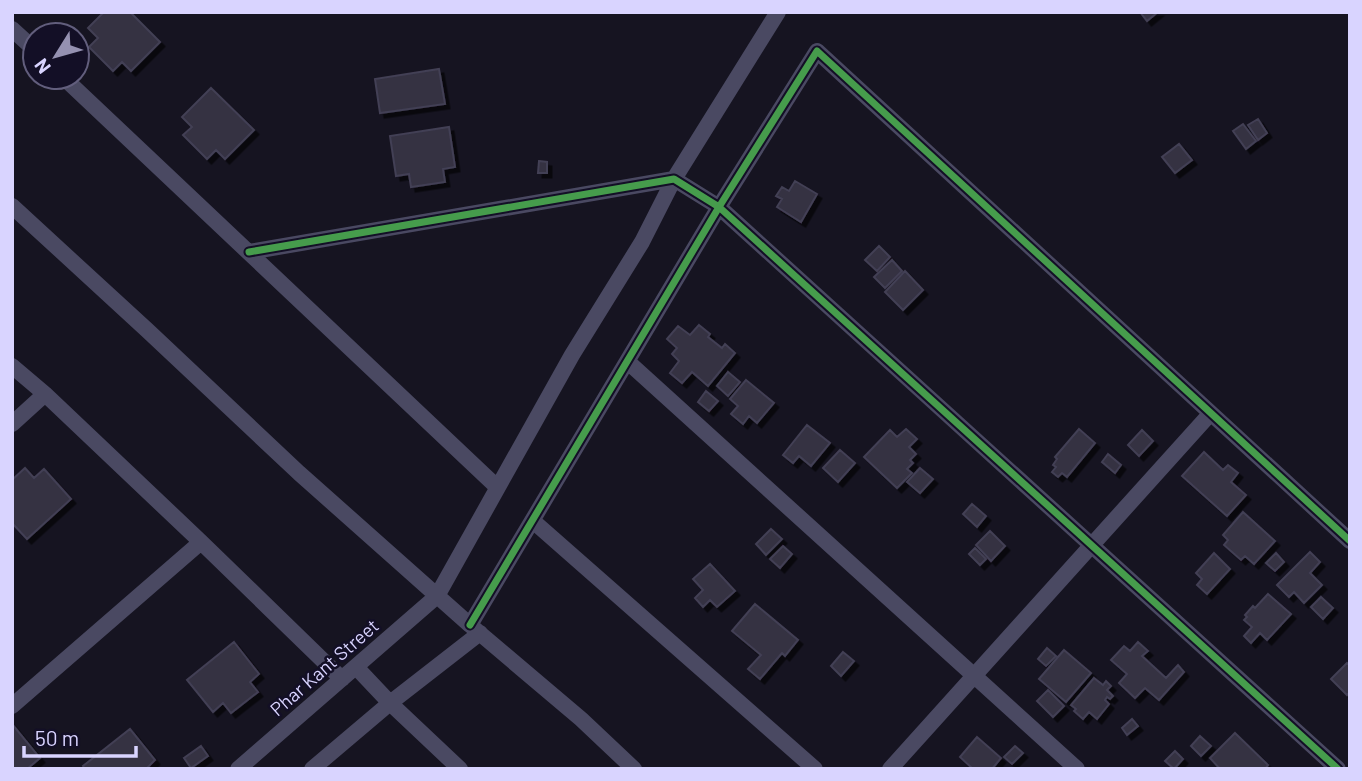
<svg xmlns="http://www.w3.org/2000/svg" width="1362" height="781" viewBox="0 0 1362 781" font-family="Barlow,sans-serif">
<style>
.building{fill:#343243;stroke:#433f54;stroke-width:2;filter:url(#shadow)}
.lines{fill:none;stroke-linecap:round;stroke-linejoin:round}
.street{stroke:#4a4962;stroke-width:16}
.cycleway-casing{stroke:#130f26;stroke-width:11}
.cycleway{stroke:#469c4c;stroke-width:7}
.labels{text-anchor:middle;dominant-baseline:central;stroke-width:5;stroke-linejoin:round;paint-order:stroke}
.street-label{font-size:19px;fill:#d9d4ff;stroke:#130f26}
</style>
<defs>
<filter id="shadow"><feDropShadow dx="4.5" dy="4.5" stdDeviation="0" flood-color="#0009"/></filter>
</defs>
<rect width="100%" height="100%" fill="#161421"/>
<path class="building" d="M 104,12 L 130,12 L 160,42 L 131,71 L 122,62 L 113,71 L 89,47 L 98,38 L 88,28 Z
M 1140,12 L 1158,12 L 1147,21 Z
M 439,69 L 445,104 L 380,113 L 375,79 Z
M 211,88 L 254,130 L 225,159 L 216,150 L 207,159 L 183,135 L 192,127 L 182,117 Z
M 1258,119 L 1267,133 L 1258,140 L 1248,125 Z
M 1243,124 L 1256,141 L 1246,149 L 1233,131 Z
M 449,127 L 455,167 L 443,169 L 445,182 L 411,187 L 409,174 L 396,176 L 390,136 Z
M 1179,144 L 1192,160 L 1175,173 L 1162,157 Z
M 539,161 L 547,162 L 547,173 L 538,173 Z
M 795,181 L 817,194 L 801,222 L 777,207 L 782,199 L 776,196 L 782,187 L 789,191 Z
M 879,246 L 890,257 L 877,271 L 865,260 Z
M 892,260 L 902,271 L 885,288 L 874,277 Z
M 905,271 L 923,290 L 903,310 L 885,292 Z
M 699,325 L 710,334 L 708,337 L 722,348 L 725,344 L 735,353 L 708,386 L 692,372 L 682,383 L 670,373 L 679,361 L 672,354 L 677,348 L 667,339 L 678,326 L 690,335 Z
M 728,372 L 740,382 L 728,396 L 717,386 Z
M 746,380 L 774,403 L 757,423 L 749,416 L 743,424 L 731,414 L 738,406 L 730,399 Z
M 706,391 L 718,401 L 709,411 L 698,402 Z
M 807,425 L 830,443 L 811,466 L 799,456 L 793,463 L 783,455 Z
M 906,429 L 917,439 L 909,447 L 916,454 L 910,460 L 913,463 L 907,469 L 912,473 L 897,488 L 864,457 L 890,430 L 897,437 Z
M 1079,429 L 1095,443 L 1067,477 L 1062,473 L 1058,477 L 1052,472 L 1056,467 L 1053,465 L 1057,459 L 1055,457 Z
M 1142,430 L 1153,441 L 1139,456 L 1128,445 Z
M 840,450 L 855,463 L 838,482 L 823,468 Z
M 1204,452 L 1223,470 L 1228,465 L 1238,473 L 1231,482 L 1246,495 L 1227,516 L 1182,476 Z
M 1108,454 L 1121,465 L 1115,473 L 1102,462 Z
M 25,468 L 34,478 L 44,469 L 71,499 L 27,539 L 12,523 L 12,480 Z
M 920,468 L 933,479 L 920,493 L 907,482 Z
M 972,504 L 986,516 L 977,527 L 963,514 Z
M 1243,512 L 1275,541 L 1254,564 L 1245,556 L 1241,560 L 1224,545 L 1228,540 L 1223,535 Z
M 771,529 L 782,539 L 766,555 L 756,544 Z
M 990,531 L 1005,546 L 991,561 L 976,545 Z
M 783,546 L 792,554 L 780,568 L 770,559 Z
M 975,548 L 986,559 L 980,565 L 969,554 Z
M 1310,552 L 1320,562 L 1310,573 L 1322,585 L 1304,603 L 1294,592 L 1289,597 L 1277,585 Z
M 1214,553 L 1230,569 L 1207,594 L 1197,585 L 1202,579 L 1196,573 Z
M 1276,553 L 1284,562 L 1275,571 L 1266,563 Z
M 710,564 L 735,591 L 717,607 L 710,600 L 703,607 L 695,598 L 703,590 L 693,579 Z
M 1268,594 L 1291,614 L 1267,640 L 1260,633 L 1251,643 L 1244,636 L 1252,627 L 1244,620 L 1247,617 L 1245,615 L 1253,606 L 1255,608 Z
M 1321,597 L 1333,608 L 1323,619 L 1311,607 Z
M 755,604 L 798,640 L 785,656 L 782,653 L 760,679 L 748,669 L 761,655 L 732,631 Z
M 234,642 L 259,674 L 250,682 L 258,692 L 231,713 L 223,703 L 213,712 L 187,680 Z
M 1138,642 L 1148,651 L 1142,656 L 1166,678 L 1178,665 L 1184,672 L 1159,700 L 1145,688 L 1135,698 L 1119,683 L 1127,674 L 1111,660 L 1124,646 L 1130,651 Z
M 1047,648 L 1056,656 L 1046,666 L 1038,659 Z
M 1064,650 L 1091,673 L 1066,702 L 1039,679 Z
M 843,652 L 854,661 L 841,676 L 831,666 Z
M 1347,663 L 1350,666 L 1350,692 L 1347,695 L 1331,679 Z
M 1094,678 L 1103,685 L 1106,681 L 1111,686 L 1107,690 L 1113,696 L 1110,699 L 1107,697 L 1105,700 L 1109,704 L 1097,719 L 1089,712 L 1083,719 L 1074,711 L 1076,709 L 1071,705 Z
M 1048,690 L 1064,706 L 1053,717 L 1037,701 Z
M 1132,719 L 1138,726 L 1127,735 L 1122,728 Z
M 12,724 L 40,758 L 27,769 L 14,769 L 12,767 Z
M 130,729 L 155,760 L 146,769 L 85,769 L 83,766 Z
M 1235,733 L 1268,765 L 1265,769 L 1220,769 L 1210,758 Z
M 1200,736 L 1211,746 L 1201,756 L 1191,746 Z
M 977,737 L 1001,758 L 992,769 L 973,769 L 960,757 Z
M 201,746 L 208,756 L 191,768 L 184,758 Z
M 1015,746 L 1023,753 L 1012,764 L 1004,757 Z
M 1175,751 L 1183,759 L 1174,769 L 1165,761 Z"/>
<g class="lines">
<path class="street" d="M 12,29 L 35,50
M 63,77 L 497,487
M 12,206 L 147,330 L 299,473 L 470,625 L 581,719 L 634,769
M 249,252 L 674,179 L 719,207 L 1338,769
M 628,362 L 1077,769
M 12,366 L 45,394 L 201,542 L 342,679
M 12,424 L 45,394
M 533,521 L 815,769
M 470,625 L 719,207 L 817,51 L 1350,541
M 356,667 L 390,703 L 460,769
M 12,706 L 201,542
M 238,769 L 437,596 L 572,355 L 642,242 L 674,179 L 778,12
M 312,769 L 390,703 L 480,633
M 890,769 L 1210,414"/>
<g class="cycleway-casing">
<path id="cycleway" d="M 249,252 L 674,179 L 719,207 L 1338,769
M 470,625 L 719,207 L 817,51 L 1350,541"/>
</g>
<use href="#cycleway" class="cycleway"/>
</g>
<g class="labels">
<g class="street-label">
<text transform="translate(324 667) rotate(-41)">Phar Kant Street</text>
</g>
</g>
<rect width="1362" height="781" fill="none" stroke="#d9d4ff" stroke-width="28"/>
<g transform="translate(56 56) rotate(233)"><circle r="33" fill="#130f26" stroke="#625e7d" stroke-width="2"/>
<path d="M0-5L12 26L0 18L-12 26Z" fill="#9591b1"/>
<text y="-10" font-size="19" font-weight="bold" text-anchor="middle" fill="#d9d4ff">N</text>
</g>
<path d="M24 746v10h112v-10" fill="none" stroke="#d9d4ff" stroke-width="3.5"/>
<text x="35" y="746" font-size="21" fill="#d9d4ff" stroke="#130f26" stroke-width="5" paint-order="stroke">50 m</text>
</svg>
